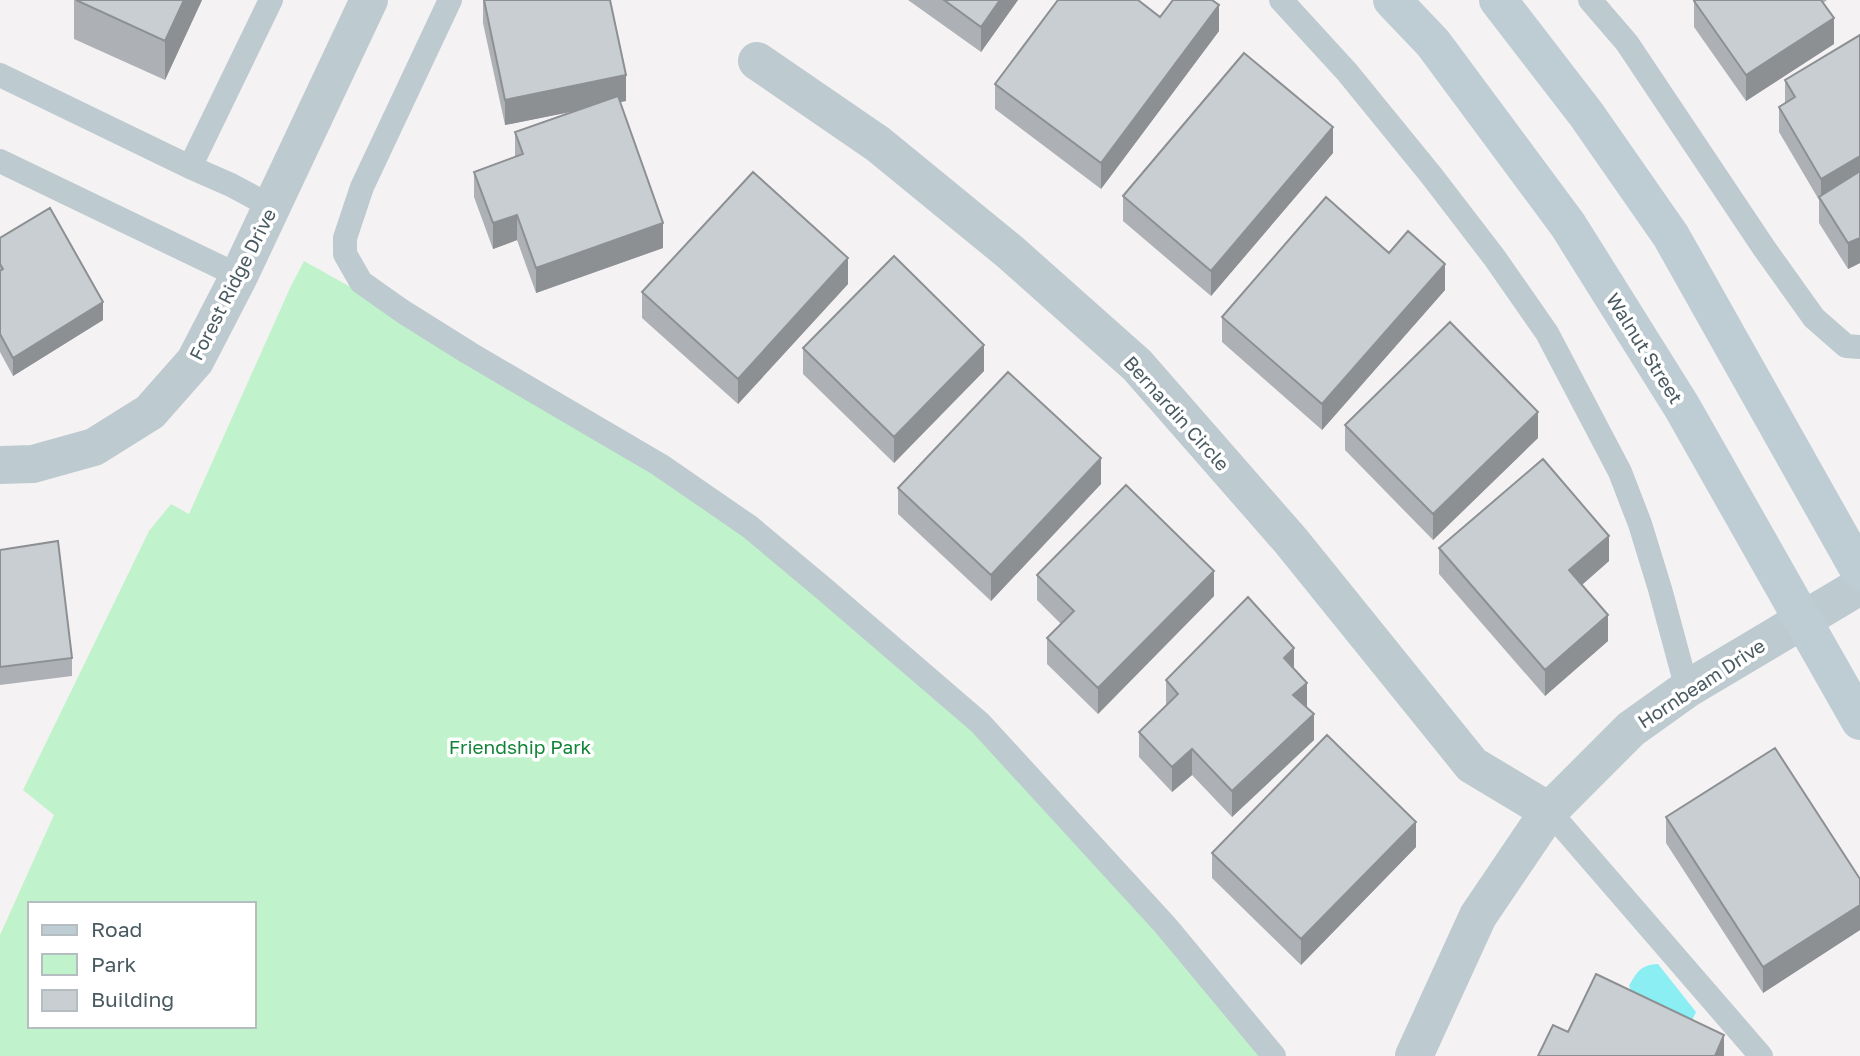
<svg xmlns="http://www.w3.org/2000/svg" width="1860" height="1056" viewBox="0 0 1860 1056" font-family="'Golos Text',sans-serif">
<style>
.green{fill:#c0f3cb;fill-rule:evenodd}
.water{fill:#8beef2}
.lines{fill:none;stroke-linecap:round;stroke-linejoin:round}
.service{stroke:#bdcacf;stroke-width:24}
.minor{stroke:#bdcacf;stroke-width:38}
.secondary{stroke:#becdd4;stroke-width:38}
.wall{fill:#adb1b5}
.shaded-wall{fill:#8d9093}
.building{fill:#c9ced2;stroke:#8d9093;stroke-width:2}
.labels{text-anchor:middle;dominant-baseline:central;stroke-width:7;stroke-linejoin:round;paint-order:stroke}
.street-label{font-size:19px;fill:#495a61;stroke:#fff}
.park-label{font-size:19px;fill:#128438;stroke:#fff}
</style>
<rect width="100%" height="100%" fill="#f5f2f3"/>
<path class="green" d="M 304,261 L 469,353 L 660,465 L 980,723 L 1274,1056 L 0,1056 L 0,935 L 54,815 L 23,790 L 149,531 L 171,504 L 189,514 L 290,288 ZM 30,904 L 254,904 L 254,1026 L 30,1026 Z"/>
<path class="water" d="M 1658,964 L 1696,1012 L 1687,1031 L 1635,998 L 1629,986 C 1637,971 1641,965 1658,964 Z"/>
<g class="lines">
<path class="service" d="M 450,0 L 362,187 L 345,238 L 345,254 L 361,282 L 402,311 L 469,353 L 660,465 L 750,527 L 823,588 L 980,723 L 1165,925 L 1274,1056
M 1281,0 L 1347,72 L 1431,175 L 1494,257 L 1547,333 L 1620,472 L 1640,524 L 1660,589 L 1687,689
M 1590,0 L 1627,43 L 1764,248 L 1814,318 L 1846,346 L 1860,347
M 0,75 L 190,167 L 271,0
M 0,161 L 239,276
M 190,167 L 231,185 L 272,207
M 1549,811 L 1761,1056"/>
<path class="minor" d="M 757,61 L 878,144 L 1010,252 L 1137,365 L 1291,541 L 1472,765 L 1549,811
M 0,465 L 33,464 L 94,447 L 150,412 L 195,361 L 239,276 L 369,0
M 1414,1056 L 1478,916 L 1549,811 L 1631,729 L 1687,689 L 1860,586"/>
<path class="secondary" d="M 1392,0 L 1433,43 L 1568,225 L 1682,407 L 1860,721
M 1498,0 L 1586,114 L 1671,236 L 1860,572"/>
</g>
<path class="wall" d="M 74,0 L 202,0 L 165,80 L 74,39 Z
M 483,0 L 610,0 L 626,101 L 620,102 L 663,248 L 536,293 L 517,240 L 493,249 L 474,197 L 474,172 L 515,157 L 515,132 L 573,111 L 505,125 L 483,23 Z
M 908,0 L 1018,0 L 981,52 Z
M 1696,0 L 1827,0 L 1823,3 L 1834,44 L 1746,101 L 1694,27 L 1694,1 Z
M 1160,17 L 1219,31 L 1101,189 L 995,109 L 995,84 Z
M 1860,35 L 1860,263 L 1848,269 L 1819,223 L 1819,200 L 1779,132 L 1779,107 L 1785,103 L 1785,80 Z
M 1333,153 L 1211,296 L 1123,221 L 1123,196 Z
M 0,238 L 103,320 L 13,376 L 0,352 Z
M 848,284 L 738,404 L 642,318 L 642,292 Z
M 1445,290 L 1322,430 L 1222,342 L 1222,317 Z
M 803,348 L 984,371 L 894,463 L 803,374 Z
M 1345,425 L 1538,438 L 1433,540 L 1345,450 Z
M 1101,484 L 991,601 L 898,514 L 898,488 Z
M 1439,548 L 1609,561 L 1582,585 L 1608,641 L 1545,696 L 1439,574 Z
M 0,550 L 72,658 L 72,676 L 0,685 Z
M 1037,575 L 1214,596 L 1098,714 L 1047,664 L 1047,638 L 1061,624 L 1037,600 Z
M 1294,670 L 1307,708 L 1314,740 L 1232,817 L 1192,775 L 1172,792 L 1139,757 L 1139,732 L 1166,705 L 1166,680 Z
M 1666,817 L 1860,879 L 1860,930 L 1763,993 L 1666,843 Z
M 1416,847 L 1301,965 L 1212,878 L 1212,853 Z"/>
<path class="shaded-wall" d="M 184,0 L 202,0 L 165,80 L 165,41 Z
M 1000,0 L 1018,0 L 981,52 L 981,27 Z
M 1219,5 L 1219,31 L 1101,189 L 1101,163 Z
M 1834,18 L 1834,44 L 1746,101 L 1746,75 Z
M 626,75 L 626,101 L 505,125 L 505,100 Z
M 1333,127 L 1333,153 L 1211,296 L 1211,271 Z
M 1860,156 L 1860,181 L 1821,201 L 1821,179 Z
M 517,215 L 517,240 L 493,249 L 493,223 Z
M 663,223 L 663,248 L 536,293 L 536,268 Z
M 1860,238 L 1860,263 L 1848,269 L 1848,243 Z
M 848,258 L 848,284 L 738,404 L 738,379 Z
M 1445,264 L 1445,290 L 1322,430 L 1322,404 Z
M 103,302 L 103,320 L 13,376 L 13,358 Z
M 984,345 L 984,371 L 894,463 L 894,437 Z
M 1538,412 L 1538,438 L 1433,540 L 1433,514 Z
M 1101,458 L 1101,484 L 991,601 L 991,575 Z
M 1609,536 L 1609,561 L 1569,596 L 1569,570 Z
M 1214,571 L 1214,596 L 1098,714 L 1098,688 Z
M 1608,615 L 1608,641 L 1545,696 L 1545,670 Z
M 1294,648 L 1294,674 L 1284,658 Z
M 1307,683 L 1307,709 L 1293,695 Z
M 1314,714 L 1314,740 L 1232,817 L 1232,791 Z
M 1192,749 L 1192,775 L 1172,792 L 1172,767 Z
M 1416,822 L 1416,847 L 1301,965 L 1301,939 Z
M 1860,905 L 1860,930 L 1763,993 L 1763,967 Z
M 1724,1035 L 1724,1056 L 1715,1056 Z"/>
<path class="building" d="M 76,0 L 184,0 L 165,41 Z
M 484,0 L 610,0 L 626,75 L 505,100 Z
M 944,0 L 1000,0 L 981,27 Z
M 1058,0 L 1138,0 L 1160,17 L 1173,0 L 1212,0 L 1219,5 L 1101,163 L 995,84 Z
M 1696,0 L 1821,0 L 1834,18 L 1746,75 L 1694,1 Z
M 1860,35 L 1860,156 L 1821,179 L 1779,107 L 1795,97 L 1785,80 Z
M 1244,53 L 1333,127 L 1211,271 L 1123,196 Z
M 618,96 L 663,223 L 536,268 L 517,215 L 493,223 L 474,172 L 523,154 L 515,132 Z
M 1860,171 L 1860,238 L 1848,243 L 1819,197 Z
M 753,172 L 848,258 L 738,379 L 642,292 Z
M 1326,197 L 1389,253 L 1408,231 L 1445,264 L 1322,404 L 1222,317 Z
M 50,208 L 103,302 L 13,358 L 0,334 L 0,271 L 3,269 L 0,264 L 0,238 Z
M 894,256 L 984,345 L 894,437 L 803,348 Z
M 1450,322 L 1538,412 L 1433,514 L 1345,425 Z
M 1008,372 L 1101,458 L 991,575 L 898,488 Z
M 1543,459 L 1609,536 L 1569,570 L 1608,615 L 1545,670 L 1439,548 Z
M 1126,485 L 1214,571 L 1098,688 L 1047,638 L 1074,611 L 1037,575 Z
M 58,541 L 72,658 L 0,667 L 0,550 Z
M 1248,597 L 1294,648 L 1284,658 L 1307,683 L 1293,695 L 1314,714 L 1232,791 L 1192,749 L 1172,767 L 1139,732 L 1178,694 L 1166,680 Z
M 1327,735 L 1416,822 L 1301,939 L 1212,853 Z
M 1775,748 L 1860,879 L 1860,905 L 1763,967 L 1666,817 Z
M 1596,974 L 1724,1035 L 1715,1056 L 1538,1056 L 1553,1025 L 1568,1032 Z"/>
<g class="labels">
<g class="street-label">
<text transform="translate(232 284) rotate(-63)">Forest Ridge Drive</text>
<text transform="translate(1645 348) rotate(58)">Walnut Street</text>
<text transform="translate(1177 413) rotate(48)">Bernardin Circle</text>
<text transform="translate(1701 683) rotate(-33)">Hornbeam Drive</text>
</g>
<g class="park-label">
<text x="520" y="746">Friendship Park</text>
</g>
</g>
<rect x="28" y="902" width="228" height="126" fill="#ffffff" stroke="#b6bdc0" stroke-width="2"/>
<rect x="42" y="925" width="35" height="10" fill="#becdd4" stroke="#b6bdc0" stroke-width="2"/>
<text x="91" y="937" font-size="21" fill="#495a61">Road</text>
<rect x="42" y="954" width="35" height="21" fill="#c0f3cb" stroke="#b6bdc0" stroke-width="2"/>
<text x="91" y="972" font-size="21" fill="#495a61">Park</text>
<rect x="42" y="990" width="35" height="21" fill="#c9ced2" stroke="#b6bdc0" stroke-width="2"/>
<text x="91" y="1007" font-size="21" fill="#495a61">Building</text>
</svg>
